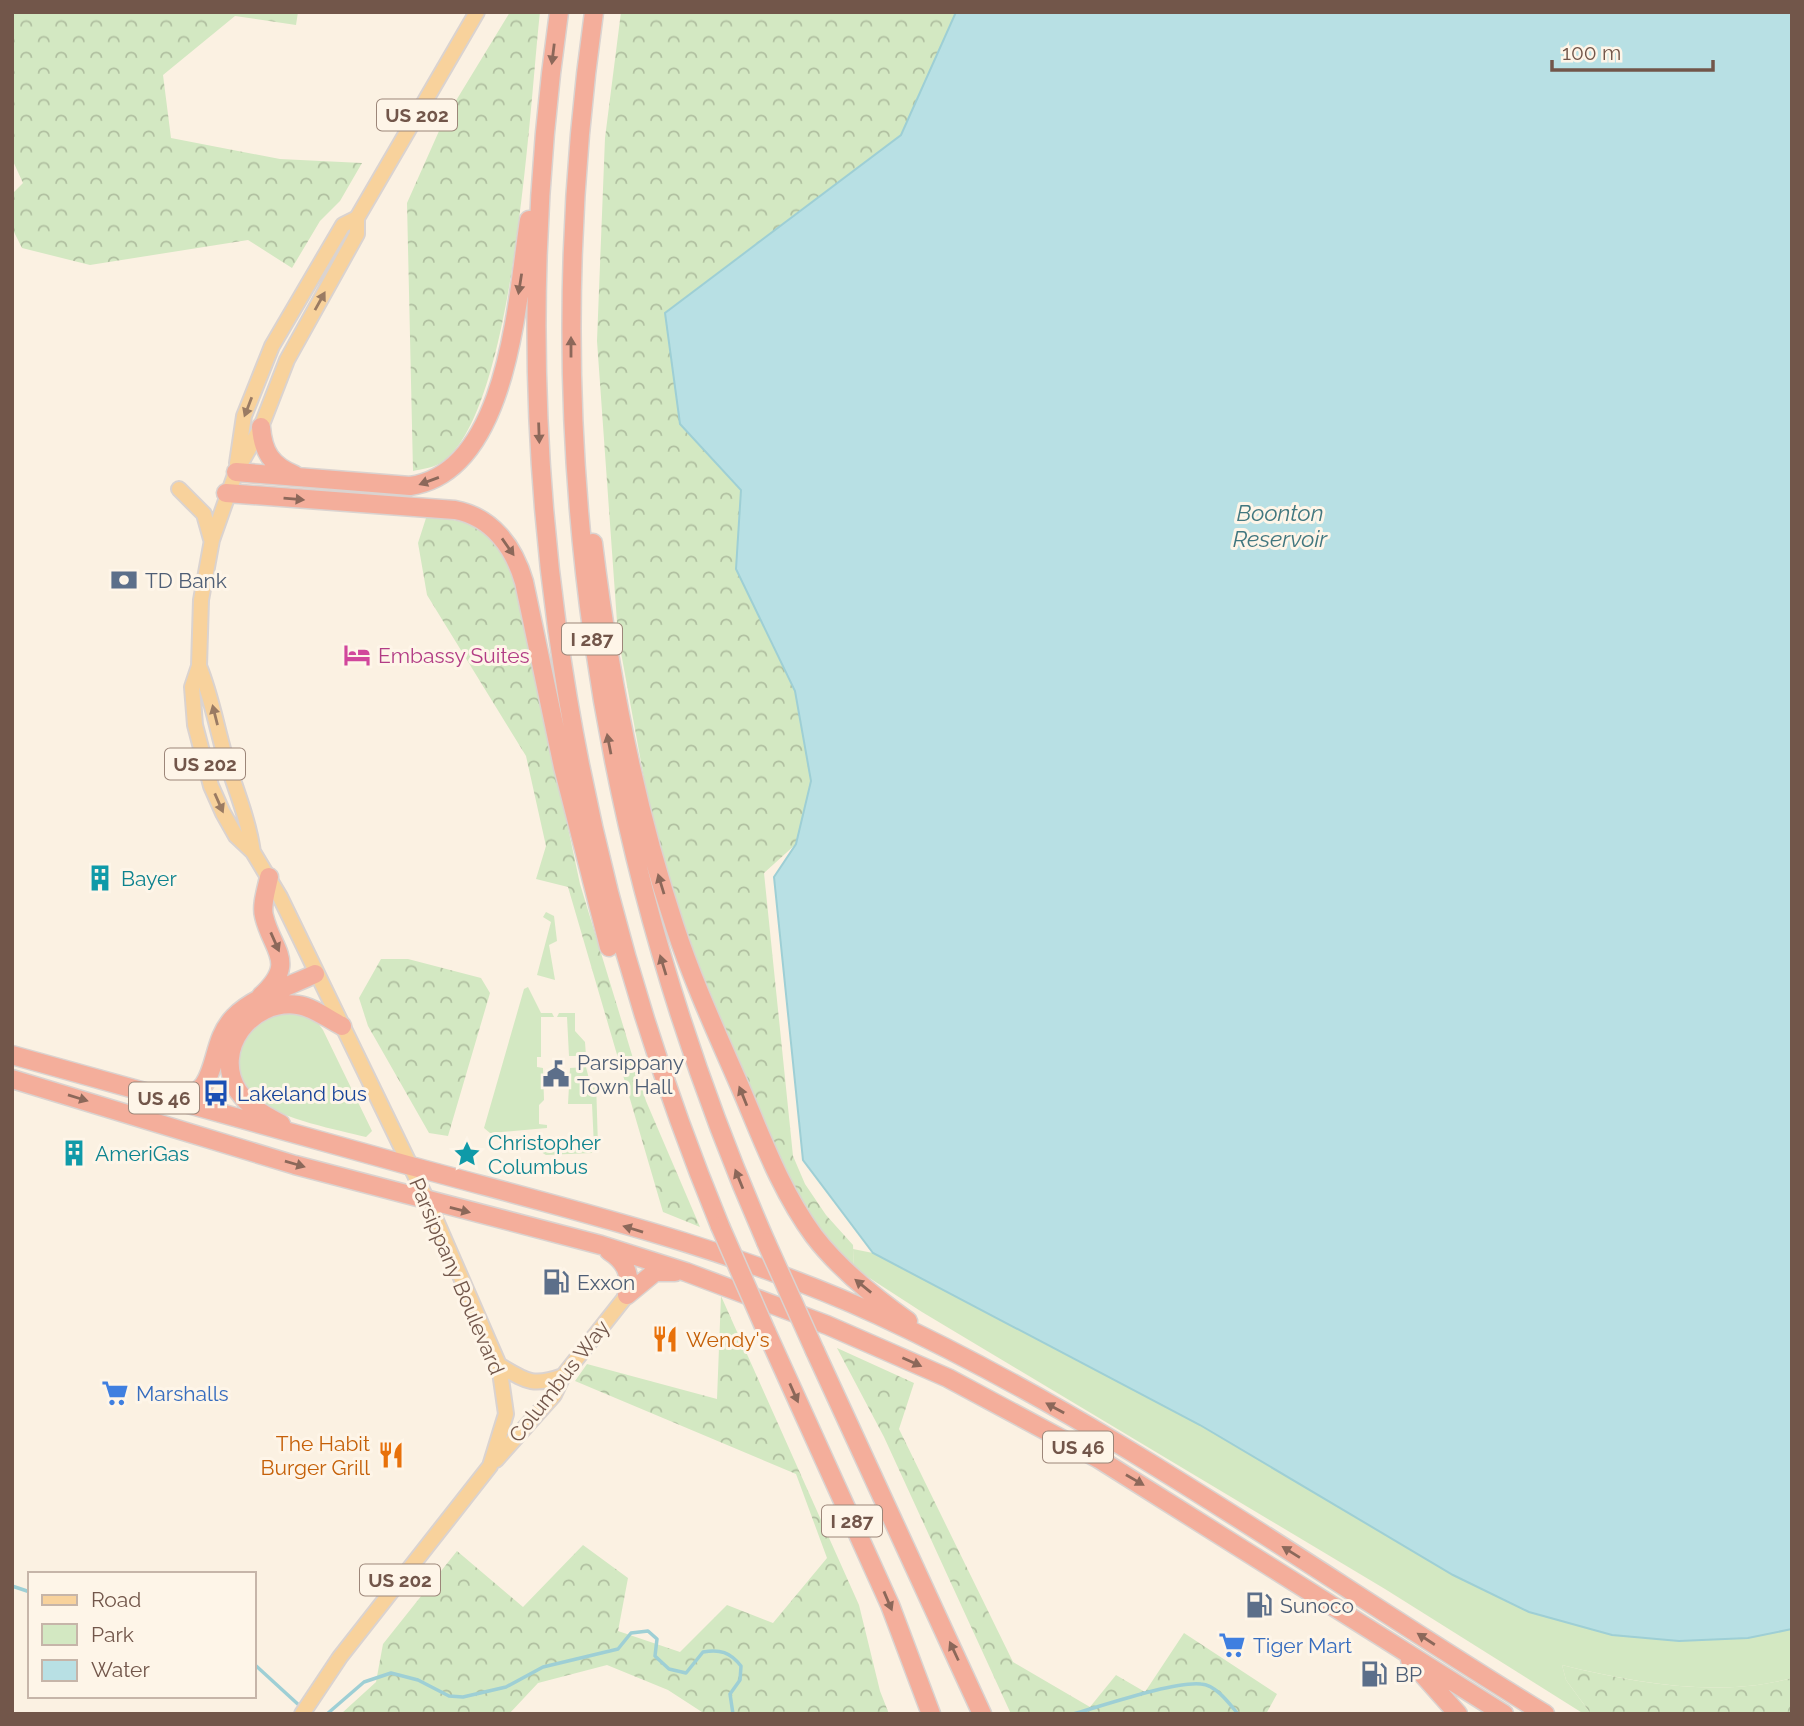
<svg xmlns="http://www.w3.org/2000/svg" width="1804" height="1726" viewBox="0 0 1804 1726" font-family="Raleway,sans-serif">
<style>
.green{fill:#d3e8c2}
.forest{fill:url(#forest-crowns)}
.water{fill:#b8e0e4;stroke:#9ecfd5;stroke-width:2}
.lines{fill:none;stroke-linecap:round;stroke-linejoin:round}
.stream{stroke:#9ecfd5;stroke-width:3.5}
.major-casing{stroke:#dad3d0;stroke-width:18}
.highway-casing{stroke:#dad3d0;stroke-width:21}
.major{stroke:#f8d29c;stroke-width:14}
.highway{stroke:#f4ae9b;stroke-width:18}
.highway-bridge-casing{stroke:#dad3d0;stroke-width:21;stroke-linecap:butt}
.highway-bridge{stroke:#f4ae9b;stroke-width:18}
.oneway{fill:#8c685a}
.oneway2{fill:#9a7b63}
.labels{text-anchor:middle;dominant-baseline:central;stroke-width:6;stroke-linejoin:round;paint-order:stroke}
.shield{fill:#fef5e8;stroke:#9c8679;stroke-width:2}
.shield-label{font-size:19px;font-weight:bold;fill:#72564a}
.service-label{font-size:21px;fill:#4e5e75;stroke:#fef5e8;text-anchor:start}
.hotel-label{font-size:21px;fill:#b23c85;stroke:#fef5e8;text-anchor:start}
.culture-label{font-size:21px;fill:#0d838f;stroke:#fef5e8;text-anchor:start}
.transit-label{font-size:21px;fill:#164399;stroke:#fef5e8;text-anchor:start}
.street-label{font-size:21px;fill:#72564a;stroke:#fef5e8}
.food-label{font-size:21px;fill:#c56008;stroke:#fef5e8;text-anchor:start}
.shop-label{font-size:21px;fill:#366cbe;stroke:#fef5e8;text-anchor:start}
.water-label{font-size:23px;font-style:italic;fill:#41777f;stroke:#fef5e8}
</style>
<defs>
<pattern id="forest-crowns" width="20" height="18" patternUnits="userSpaceOnUse" patternTransform="scale(1.75)"><rect width="20" height="18" fill="#d3e8c2"/><path d="M2 6a3 3 0 1 1 6 0M12 15a3 3 0 1 1 6 0" fill="none" stroke="#b0bfa0"/></pattern>
</defs>
<rect width="100%" height="100%" fill="#fbf1e2"/>
<path class="green" d="M 546,912 L 554,916 L 557,941 L 549,945 L 555,980 L 537,975 L 551,922 L 543,917 Z
M 528,987 L 541,1013 L 552,1013 L 554,1017 L 541,1017 L 541,1057 L 537,1057 L 537,1067 L 543,1068 L 544,1100 L 539,1105 L 539,1124 L 547,1125 L 547,1128 L 490,1133 L 484,1128 L 524,989 Z
M 295,1009 L 315,1019 L 323,1030 L 372,1131 L 366,1137 C 327,1126 226,1113 239,1056 C 247,1016 259,1021 295,1009 Z
M 559,1013 L 575,1013 L 575,1031 L 585,1042 L 586,1056 L 569,1056 L 567,1017 L 557,1017 Z
M 586,1067 L 589,1079 L 596,1081 L 598,1147 L 594,1147 L 592,1104 L 568,1104 L 570,1068 Z
M 588,1147 L 592,1153 L 546,1155 L 541,1152 L 546,1148 Z
M 853,1249 L 873,1253 L 1200,1425 L 1453,1575 L 1529,1611 L 1748,1638 L 1792,1629 L 1792,1678 C 1718,1698 1636,1683 1562,1665 L 1566,1680 L 1591,1714 L 1584,1714 L 1385,1589 L 922,1312 L 854,1268 Z"/>
<path class="forest" d="M 12,12 L 298,12 L 296,25 L 235,16 L 163,75 L 171,138 L 280,159 L 362,163 L 340,201 L 320,221 L 292,268 L 248,240 L 90,265 L 22,248 L 12,228 L 12,194 L 23,183 L 12,159 Z
M 510,12 L 540,12 C 530,100 515,421 439,464 C 432,468 421,469 413,471 L 407,203 L 443,122 Z
M 621,12 L 956,12 L 901,135 L 665,313 L 680,424 L 741,490 L 736,569 L 795,691 L 811,781 L 796,844 L 764,873 L 793,1156 L 805,1184 L 826,1215 L 853,1245 L 854,1268 L 816,1227 L 790,1190 L 680,918 L 649,806 L 618,636 L 597,341 L 605,138 Z
M 426,518 C 481,518 495,535 516,584 L 580,884 L 646,1101 L 700,1227 L 663,1212 L 568,887 L 536,879 L 546,846 L 526,756 L 427,595 L 418,543 Z
M 381,959 L 408,959 L 481,978 L 490,993 L 448,1136 L 429,1133 L 368,1026 L 359,998 Z
M 721,1296 L 859,1605 L 880,1691 L 889,1714 L 705,1714 L 668,1690 L 607,1665 L 538,1683 L 509,1714 L 332,1714 L 342,1713 L 376,1682 L 383,1644 L 457,1551 L 523,1607 L 583,1545 L 628,1578 L 618,1631 L 680,1652 L 727,1605 L 773,1623 L 827,1558 L 796,1474 L 575,1381 L 587,1364 L 717,1399 Z
M 837,1348 L 914,1383 L 899,1429 L 1013,1662 L 1090,1707 L 1116,1675 L 1145,1692 L 1184,1633 L 1277,1694 L 1266,1714 L 1011,1714 L 884,1437 Z
M 1562,1665 C 1635,1683 1717,1698 1792,1678 L 1792,1714 L 1591,1714 L 1566,1680 Z"/>
<path class="water" d="M 956,12 L 1792,12 L 1792,1629 L 1748,1638 L 1679,1641 L 1612,1635 L 1529,1612 L 1453,1575 L 1200,1425 L 873,1253 L 803,1160 L 774,877 L 796,844 L 811,781 L 795,691 L 736,569 L 741,490 L 680,424 L 665,313 L 901,135 Z"/>
<g class="lines">
<path class="stream" d="M 12,1586 L 30,1592
M 254,1664 L 301,1707
M 327,1714 L 364,1682 L 391,1673 L 418,1680 L 449,1696 L 463,1697 L 506,1687 L 543,1667 L 618,1649 L 631,1633 L 648,1631 L 657,1639 L 655,1656 L 669,1669 L 686,1673 L 703,1652 C 720,1649 730,1652 741,1666 L 740,1680 L 730,1694 L 733,1714
M 1073,1714 C 1102,1706 1174,1681 1201,1684 C 1216,1685 1229,1703 1238,1714"/>
<g class="major-casing">
<path id="major" d="M 237,463 L 244,416 L 272,346 L 343,225 L 357,218
M 179,489 L 204,514 L 211,539
M 199,666 C 211,695 216,725 225,756 C 235,788 248,818 253,852
M 499,1365 C 526,1381 532,1387 563,1376
M 496,1460 L 554,1395 L 563,1376 L 627,1295
M 302,1714 L 340,1657 L 490,1466 L 506,1414 L 499,1365 L 428,1202 L 280,897 L 253,852 L 236,836 L 223,813 L 211,786 L 195,725 L 192,687 L 199,666 L 201,600 L 212,540 L 236,472 L 261,427 L 287,360 L 357,234 L 357,218 L 477,12"/>
</g>
<g class="highway-casing">
<path id="highway" d="M 559,12 C 499,429 561,838 720,1226
M 594,12 C 534,435 595,851 766,1242
M 261,427 C 263,452 271,465 295,475
M 236,472 L 410,486 C 509,472 517,298 529,220
M 226,493 L 455,510 C 492,517 514,547 524,582 L 563,767 L 609,947
M 593,543 C 609,674 633,801 675,927 C 693,982 718,1036 741,1089 C 763,1141 781,1191 814,1236 C 840,1270 874,1297 908,1321
M 261,996 C 298,962 272,951 264,916 C 261,905 267,888 269,877
M 12,1055 C 145,1093 278,1130 411,1166 C 568,1209 730,1247 878,1315 C 1114,1424 1324,1579 1545,1714
M 12,1079 L 295,1165 L 601,1245 L 686,1272 L 827,1325 L 948,1378 L 1099,1459 L 1504,1714
M 177,1102 C 223,1090 206,1046 234,1017 C 253,997 290,986 315,974
M 281,1124 C 264,1115 249,1107 238,1091 C 212,1050 251,998 298,1005 C 313,1007 328,1019 342,1026
M 609,1251 C 626,1262 632,1275 627,1295
M 627,1295 L 655,1272 L 675,1272
M 766,1331 L 890,1605 L 931,1714
M 815,1351 L 982,1714
M 1410,1660 L 1458,1714"/>
</g>
<use href="#major" class="major"/>
<use href="#highway" class="highway"/>
<g class="highway-bridge-casing">
<path id="highway-bridge" d="M 720,1226 L 766,1331
M 766,1242 L 815,1351"/>
</g>
<use href="#highway-bridge" class="highway-bridge"/>
</g>
<defs><path id="oneway-solid" d="M-6-.8H1V-3.2L6.5 0L1 3.2V.8H-6Z" transform="scale(1.75)"/></defs>
<g class="oneway">
<use href="#oneway-solid" transform="translate(553 54) rotate(97)"/>
<use href="#oneway-solid" transform="translate(520 284) rotate(99)"/>
<use href="#oneway-solid" transform="translate(571 347) rotate(-90)"/>
<use href="#oneway-solid" transform="translate(539 433) rotate(88)"/>
<use href="#oneway-solid" transform="translate(429 481) rotate(160)"/>
<use href="#oneway-solid" transform="translate(294 499) rotate(5)"/>
<use href="#oneway-solid" transform="translate(508 547) rotate(55)"/>
<use href="#oneway-solid" transform="translate(609 744) rotate(-101)"/>
<use href="#oneway-solid" transform="translate(661 884) rotate(-107)"/>
<use href="#oneway-solid" transform="translate(275 942) rotate(66)"/>
<use href="#oneway-solid" transform="translate(663 965) rotate(-107)"/>
<use href="#oneway-solid" transform="translate(743 1096) rotate(-112)"/>
<use href="#oneway-solid" transform="translate(78 1098) rotate(17)"/>
<use href="#oneway-solid" transform="translate(295 1164) rotate(16)"/>
<use href="#oneway-solid" transform="translate(739 1179) rotate(-112)"/>
<use href="#oneway-solid" transform="translate(460 1210) rotate(14)"/>
<use href="#oneway-solid" transform="translate(633 1229) rotate(-163)"/>
<use href="#oneway-solid" transform="translate(863 1286) rotate(-141)"/>
<use href="#oneway-solid" transform="translate(912 1362) rotate(24)"/>
<use href="#oneway-solid" transform="translate(794 1393) rotate(66)"/>
<use href="#oneway-solid" transform="translate(1055 1408) rotate(-151)"/>
<use href="#oneway-solid" transform="translate(1135 1480) rotate(30)"/>
<use href="#oneway-solid" transform="translate(1291 1552) rotate(-148)"/>
<use href="#oneway-solid" transform="translate(888 1601) rotate(67)"/>
<use href="#oneway-solid" transform="translate(1426 1639) rotate(-147)"/>
<use href="#oneway-solid" transform="translate(954 1651) rotate(-115)"/>
</g>
<g class="oneway2">
<use href="#oneway-solid" transform="translate(320 301) rotate(-61)"/>
<use href="#oneway-solid" transform="translate(248 407) rotate(111)"/>
<use href="#oneway-solid" transform="translate(215 715) rotate(-104)"/>
<use href="#oneway-solid" transform="translate(219 803) rotate(66)"/>
</g>
<defs>
<g id="bank-bare" transform="scale(2.1)"><path d="M-6-4H6V4H-6ZM0-2.3a2.3 2.3 0 1 0 0 4.6a2.3 2.3 0 1 0 0-4.6Z" fill="#5c6f8a" stroke="#fef5e8" stroke-width="2.5" paint-order="stroke"/></g>
<g id="hotel-bare" transform="scale(2.1)"><path d="M-6-4.5h1.5V1H6V5H4.5V3h-9V5H-6ZM-4 0a1.8 1.8 0 1 1 3.6 0ZM.5 0V-2.5h3Q6-2.5 6 0Z" fill="#d1479c" stroke="#fef5e8" stroke-width="2.5" paint-order="stroke"/></g>
<g id="building-bare" transform="scale(2.1)"><path d="M-4-6H4V6H1V3H-1V6H-4ZM-2.5-4.3h1.7v1.8h-1.7ZM.8-4.3h1.7v1.8H.8ZM-2.5-1h1.7V.8h-1.7ZM.8-1h1.7V.8H.8Z" fill="#0f9aa8" stroke="#fef5e8" stroke-width="2.5" paint-order="stroke"/></g>
<g id="civic-bare" transform="scale(2.1)"><path d="M-.6-6.5H3V-4.5H.6V-3L4-1V1h2V6H-6V1h2V-1L-.6-3ZM-1.2 2.5V6h2.4V2.5Z" fill="#5c6f8a" stroke="#fef5e8" stroke-width="2.5" paint-order="stroke"/></g>
<g id="bus-bare" transform="scale(2.1)"><path d="M-5-6H5V4H4V6H2V4H-2V6H-4V4H-5ZM-3.5-4V0h7V-4ZM-3.5 1.2v1.5H-2V1.2ZM2 1.2v1.5H3.5V1.2Z" fill="#1a4fb4" stroke="#fef5e8" stroke-width="2.5" paint-order="stroke"/></g>
<g id="sight-bare" transform="scale(2.1)"><path d="M0-6L1.8-2.2L6-1.7L2.9 1.2L3.7 5.4L0 3.3L-3.7 5.4L-2.9 1.2L-6-1.7L-1.8-2.2Z" fill="#0f9aa8" stroke="#fef5e8" stroke-width="2.5" paint-order="stroke"/></g>
<g id="fuel-bare" transform="scale(2.1)"><path d="M-5.5-6h7V0h2V4h1.3V-2.5L3-4.5l.8-.8L6-3V5H2.5V1h-1V6h-7ZM-4.2-4.7v3.2H.2V-4.7Z" fill="#5c6f8a" stroke="#fef5e8" stroke-width="2.5" paint-order="stroke"/></g>
<g id="restaurant-bare" transform="scale(2.1)"><path d="M-5-6h1v4h1v-4h1v4h1v-4h1v5L-1.5 .5V6h-2V.5L-5-1ZM5-6V6H3V1.5H1.5Q1.5-4 5-6Z" fill="#e8710a" stroke="#fef5e8" stroke-width="2.5" paint-order="stroke"/></g>
<g id="supermarket-bare" transform="scale(2.1)"><path d="M-6-5.5h2.5l.6 2H6L4.5 2H-2.5L-4.4-4H-6ZM-1.5 3.2a1.3 1.3 0 1 0 .1 0ZM3 3.2a1.3 1.3 0 1 0 .1 0Z" fill="#3f7fe0" stroke="#fef5e8" stroke-width="2.5" paint-order="stroke"/></g>
</defs>
<g fill-rule="evenodd">
<use href="#bank-bare" x="124" y="580"/>
<use href="#hotel-bare" x="357" y="655"/>
<use href="#building-bare" x="100" y="878"/>
<use href="#civic-bare" x="556" y="1074"/>
<use href="#bus-bare" x="216" y="1093"/>
<use href="#building-bare" x="74" y="1153"/>
<use href="#sight-bare" x="467" y="1154"/>
<use href="#fuel-bare" x="556" y="1282"/>
<use href="#restaurant-bare" x="665" y="1339"/>
<use href="#supermarket-bare" x="115" y="1393"/>
<use href="#restaurant-bare" x="391" y="1455"/>
<use href="#fuel-bare" x="1259" y="1605"/>
<use href="#supermarket-bare" x="1232" y="1645"/>
<use href="#fuel-bare" x="1374" y="1674"/>
</g>
<g class="labels">
<g class="shield">
<rect x="377" y="99.5" width="80" height="31" rx="5"/>
<rect x="562" y="623.5" width="60" height="31" rx="5"/>
<rect x="165" y="748.5" width="80" height="31" rx="5"/>
<rect x="129" y="1082.5" width="70" height="31" rx="5"/>
<rect x="1043" y="1431.5" width="70" height="31" rx="5"/>
<rect x="822" y="1505.5" width="60" height="31" rx="5"/>
<rect x="360" y="1564.5" width="80" height="31" rx="5"/>
</g>
<g class="shield-label">
<text x="417" y="115">US 202</text>
<text x="592" y="639">I 287</text>
<text x="205" y="764">US 202</text>
<text x="164" y="1098">US 46</text>
<text x="1078" y="1447">US 46</text>
<text x="852" y="1521">I 287</text>
<text x="400" y="1580">US 202</text>
</g>
<g class="service-label">
<text x="145" y="580">TD Bank</text>
<text x="577" y="1062">Parsippany<tspan x="577" dy="24">Town Hall</tspan></text>
<text x="577" y="1282">Exxon</text>
<text x="1280" y="1605">Sunoco</text>
<text x="1395" y="1674">BP</text>
</g>
<g class="hotel-label">
<text x="378" y="655">Embassy Suites</text>
</g>
<g class="culture-label">
<text x="121" y="878">Bayer</text>
<text x="488" y="1142">Christopher<tspan x="488" dy="24">Columbus</tspan></text>
<text x="95" y="1153">AmeriGas</text>
</g>
<g class="transit-label">
<text x="237" y="1093">Lakeland bus</text>
</g>
<g class="street-label">
<text transform="translate(457 1276) rotate(67)">Parsippany Boulevard</text>
<text transform="translate(559 1381) rotate(-52)">Columbus Way</text>
</g>
<g class="food-label">
<text x="686" y="1339">Wendy's</text>
<text x="370" y="1443" text-anchor="end">The Habit<tspan x="370" dy="24">Burger Grill</tspan></text>
</g>
<g class="shop-label">
<text x="136" y="1393">Marshalls</text>
<text x="1253" y="1645">Tiger Mart</text>
</g>
<g class="water-label">
<text x="1280" y="512">Boonton<tspan x="1280" dy="26">Reservoir</tspan></text>
</g>
</g>
<rect width="1804" height="1726" fill="none" stroke="#72564a" stroke-width="28"/>
<rect x="28" y="1572" width="228" height="126" fill="#fef5e8" stroke="#c6b5a9" stroke-width="2"/>
<rect x="42" y="1595" width="35" height="10" fill="#f8d29c" stroke="#c6b5a9" stroke-width="2"/>
<text x="91" y="1607" font-size="21" fill="#72564a">Road</text>
<rect x="42" y="1624" width="35" height="21" fill="#d3e8c2" stroke="#c6b5a9" stroke-width="2"/>
<text x="91" y="1642" font-size="21" fill="#72564a">Park</text>
<rect x="42" y="1660" width="35" height="21" fill="#b8e0e4" stroke="#c6b5a9" stroke-width="2"/>
<text x="91" y="1677" font-size="21" fill="#72564a">Water</text>
<path d="M1552 60v10h161v-10" fill="none" stroke="#72564a" stroke-width="3.5"/>
<text x="1562" y="60" font-size="21" fill="#72564a" stroke="#fef5e8" stroke-width="5" paint-order="stroke">100 m</text>
</svg>
